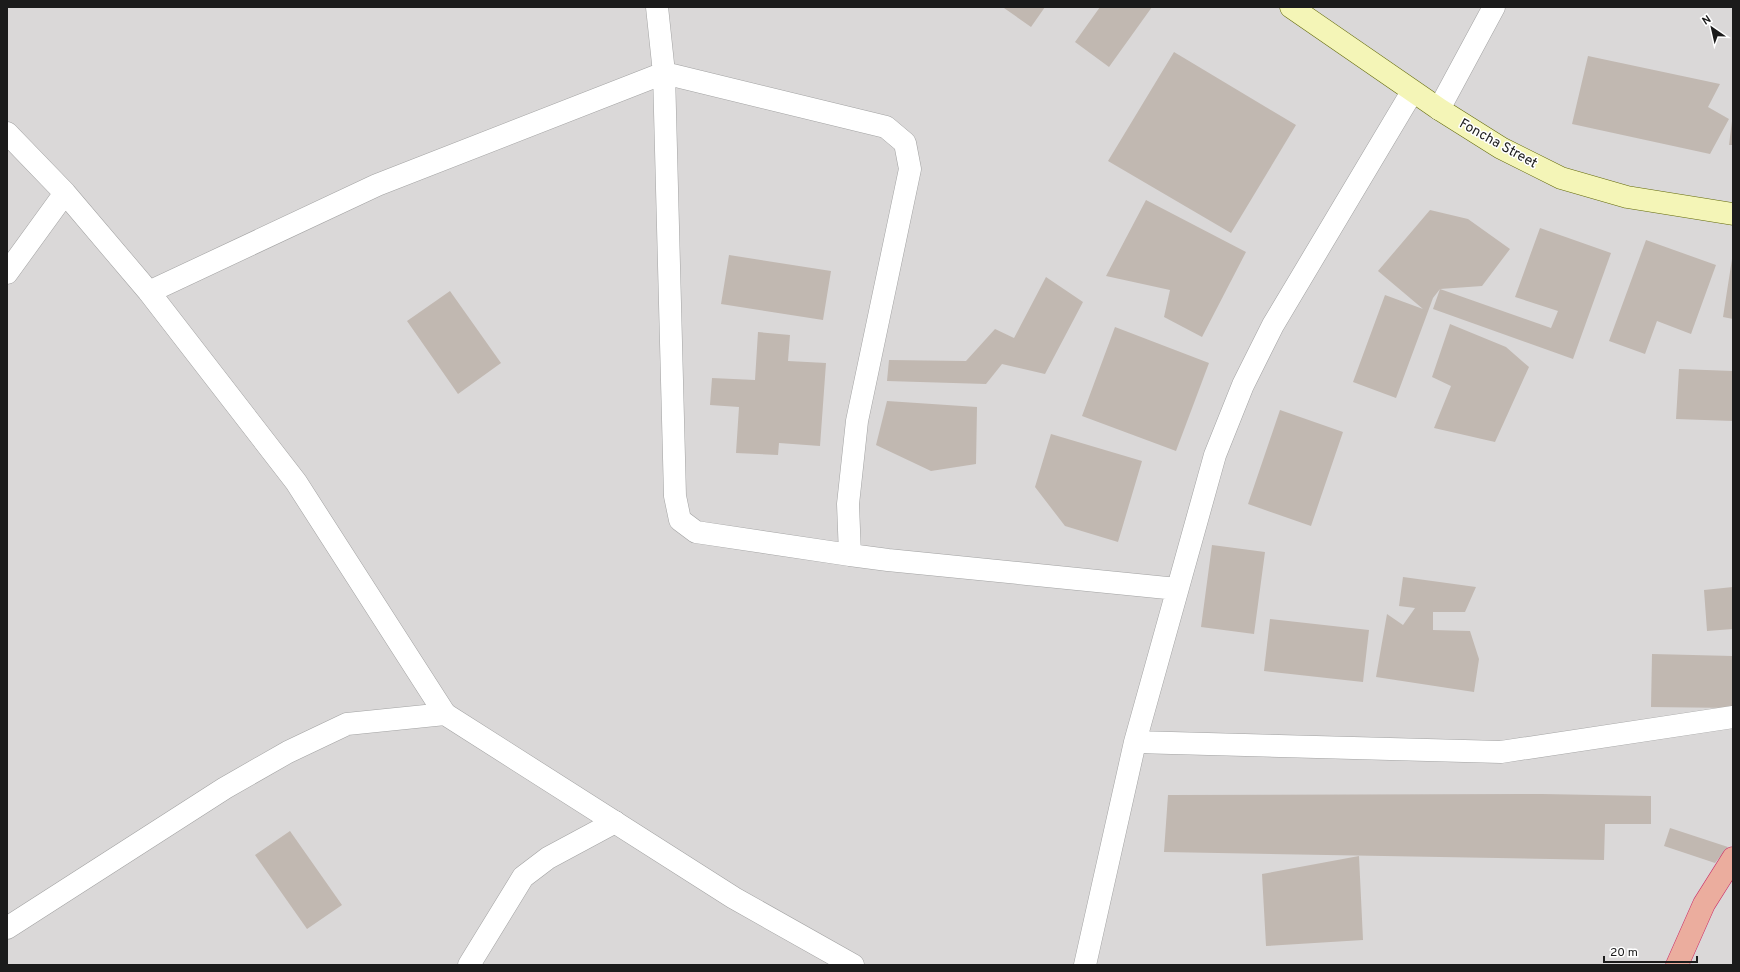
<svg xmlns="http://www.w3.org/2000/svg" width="1740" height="972" viewBox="0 0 1740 972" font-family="Overpass,sans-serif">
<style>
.residential{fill:#dad8d8}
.building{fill:#c1b8b1}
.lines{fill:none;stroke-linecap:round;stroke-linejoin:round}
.minor-casing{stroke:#a2a2a2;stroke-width:23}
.tertiary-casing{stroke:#a2a2a2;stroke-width:23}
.secondary-casing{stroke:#636a0b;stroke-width:23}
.trunk-casing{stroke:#cb2e68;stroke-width:23}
.minor{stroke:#fff;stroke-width:22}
.tertiary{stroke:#fff;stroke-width:22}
.secondary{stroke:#f4f5b7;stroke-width:22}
.trunk{stroke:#ebad9e;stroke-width:22}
.labels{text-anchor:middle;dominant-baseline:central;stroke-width:3;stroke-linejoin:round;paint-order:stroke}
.street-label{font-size:14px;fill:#1b1b1b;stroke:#fff}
</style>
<rect width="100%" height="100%" fill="#ece8e2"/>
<path class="residential" d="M 7,7 L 1733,7 L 1733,965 L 7,965 Z"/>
<path class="building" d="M 1005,7 L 1045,7 L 1031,27 L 1004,8 Z
M 1100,7 L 1152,7 L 1109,67 L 1075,42 Z
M 1174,52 L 1296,125 L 1231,233 L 1108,161 Z
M 1588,56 L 1720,84 L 1708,107 L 1729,119 L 1710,154 L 1572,124 Z
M 1732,121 L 1733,121 L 1733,145 L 1729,145 Z
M 1146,200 L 1246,252 L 1202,337 L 1164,317 L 1170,290 L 1106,276 Z
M 1430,210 L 1468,219 L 1510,249 L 1482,286 L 1440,289 L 1433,298 L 1396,398 L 1353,382 L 1385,295 L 1423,309 L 1378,271 Z
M 1540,228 L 1611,253 L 1573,359 L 1433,309 L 1440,289 L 1551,328 L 1558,311 L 1515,297 Z
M 1646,240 L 1716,265 L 1691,334 L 1657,321 L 1645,354 L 1609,341 Z
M 729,255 L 831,271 L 823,320 L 721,304 Z
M 1732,259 L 1733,259 L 1733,319 L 1723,317 Z
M 1046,277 L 1083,302 L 1045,374 L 1002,364 L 986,384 L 887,381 L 889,360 L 966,361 L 995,329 L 1014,338 Z
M 450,291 L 501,363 L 458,394 L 407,321 Z
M 1450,324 L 1506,347 L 1529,367 L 1495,442 L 1434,428 L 1451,386 L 1432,377 Z
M 1115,327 L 1209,363 L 1176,451 L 1082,416 Z
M 758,332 L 790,335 L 788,361 L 826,363 L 820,446 L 779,443 L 778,455 L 736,453 L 739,407 L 710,405 L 712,378 L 755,380 Z
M 1679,369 L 1733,371 L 1733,421 L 1676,419 Z
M 887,401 L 977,407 L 976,464 L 931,471 L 876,445 Z
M 1280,410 L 1343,432 L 1311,526 L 1248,504 Z
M 1051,434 L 1142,461 L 1118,542 L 1065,526 L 1035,487 Z
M 1212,545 L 1265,552 L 1254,634 L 1201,627 Z
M 1403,577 L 1476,587 L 1465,612 L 1433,612 L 1433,630 L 1470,631 L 1479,659 L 1474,692 L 1376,677 L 1387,614 L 1403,625 L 1415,608 L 1399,606 Z
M 1733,587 L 1733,629 L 1707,631 L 1704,590 Z
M 1270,619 L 1369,630 L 1363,682 L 1264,671 Z
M 1652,654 L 1733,656 L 1733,708 L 1651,707 Z
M 1542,794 L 1651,796 L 1651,824 L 1605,824 L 1604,860 L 1164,852 L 1168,795 Z
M 1670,828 L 1728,847 L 1715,863 L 1664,846 Z
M 290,831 L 342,905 L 307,929 L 255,855 Z
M 1359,856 L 1363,940 L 1266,946 L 1262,874 Z"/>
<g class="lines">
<g class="minor-casing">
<path id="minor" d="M 657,7 L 664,73 L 675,496 L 680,520 L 696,532 L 850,555
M 1439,109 L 1494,7
M 7,133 L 65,193 L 149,292 L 296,482 L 445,714
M 7,273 L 65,193
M 149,292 L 377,185 L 664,73 L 886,127 L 905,143 L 910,169 L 857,421 L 848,504 L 850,555 L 888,560 L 1177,589
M 1135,742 L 1501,752 L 1733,717
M 469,965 L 523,877 L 548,858 L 615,822
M 1085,965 L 1135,742 L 1215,455 L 1243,385 L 1273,325 L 1412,92"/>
</g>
<g class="tertiary-casing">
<path id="tertiary" d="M 7,928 L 225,788 L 288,752 L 347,724 L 445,714 L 734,898 L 853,965"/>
</g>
<g class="secondary-casing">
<path id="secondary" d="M 1291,7 L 1439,109 L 1501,148 L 1561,178 L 1627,197 L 1733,214"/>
</g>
<g class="trunk-casing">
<path id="trunk" d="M 1677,965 L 1704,904 L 1733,858"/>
</g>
<use href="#minor" class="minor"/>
<use href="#tertiary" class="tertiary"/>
<use href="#secondary" class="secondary"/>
<use href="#trunk" class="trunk"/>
</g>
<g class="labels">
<g class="street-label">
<text transform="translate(1498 144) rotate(29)">Foncha Street</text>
</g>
</g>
<rect width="1740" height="972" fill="none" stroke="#1b1b1b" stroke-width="16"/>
<g transform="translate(1712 28) rotate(326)" stroke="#ffffff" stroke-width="3" paint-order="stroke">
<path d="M0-3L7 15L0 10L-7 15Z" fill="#1b1b1b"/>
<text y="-6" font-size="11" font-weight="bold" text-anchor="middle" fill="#1b1b1b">N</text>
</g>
<path d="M1604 956v6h93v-6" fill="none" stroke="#1b1b1b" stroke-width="2"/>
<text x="1610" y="956" font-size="12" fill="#1b1b1b" stroke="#ffffff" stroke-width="3" paint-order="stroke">20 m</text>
</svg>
